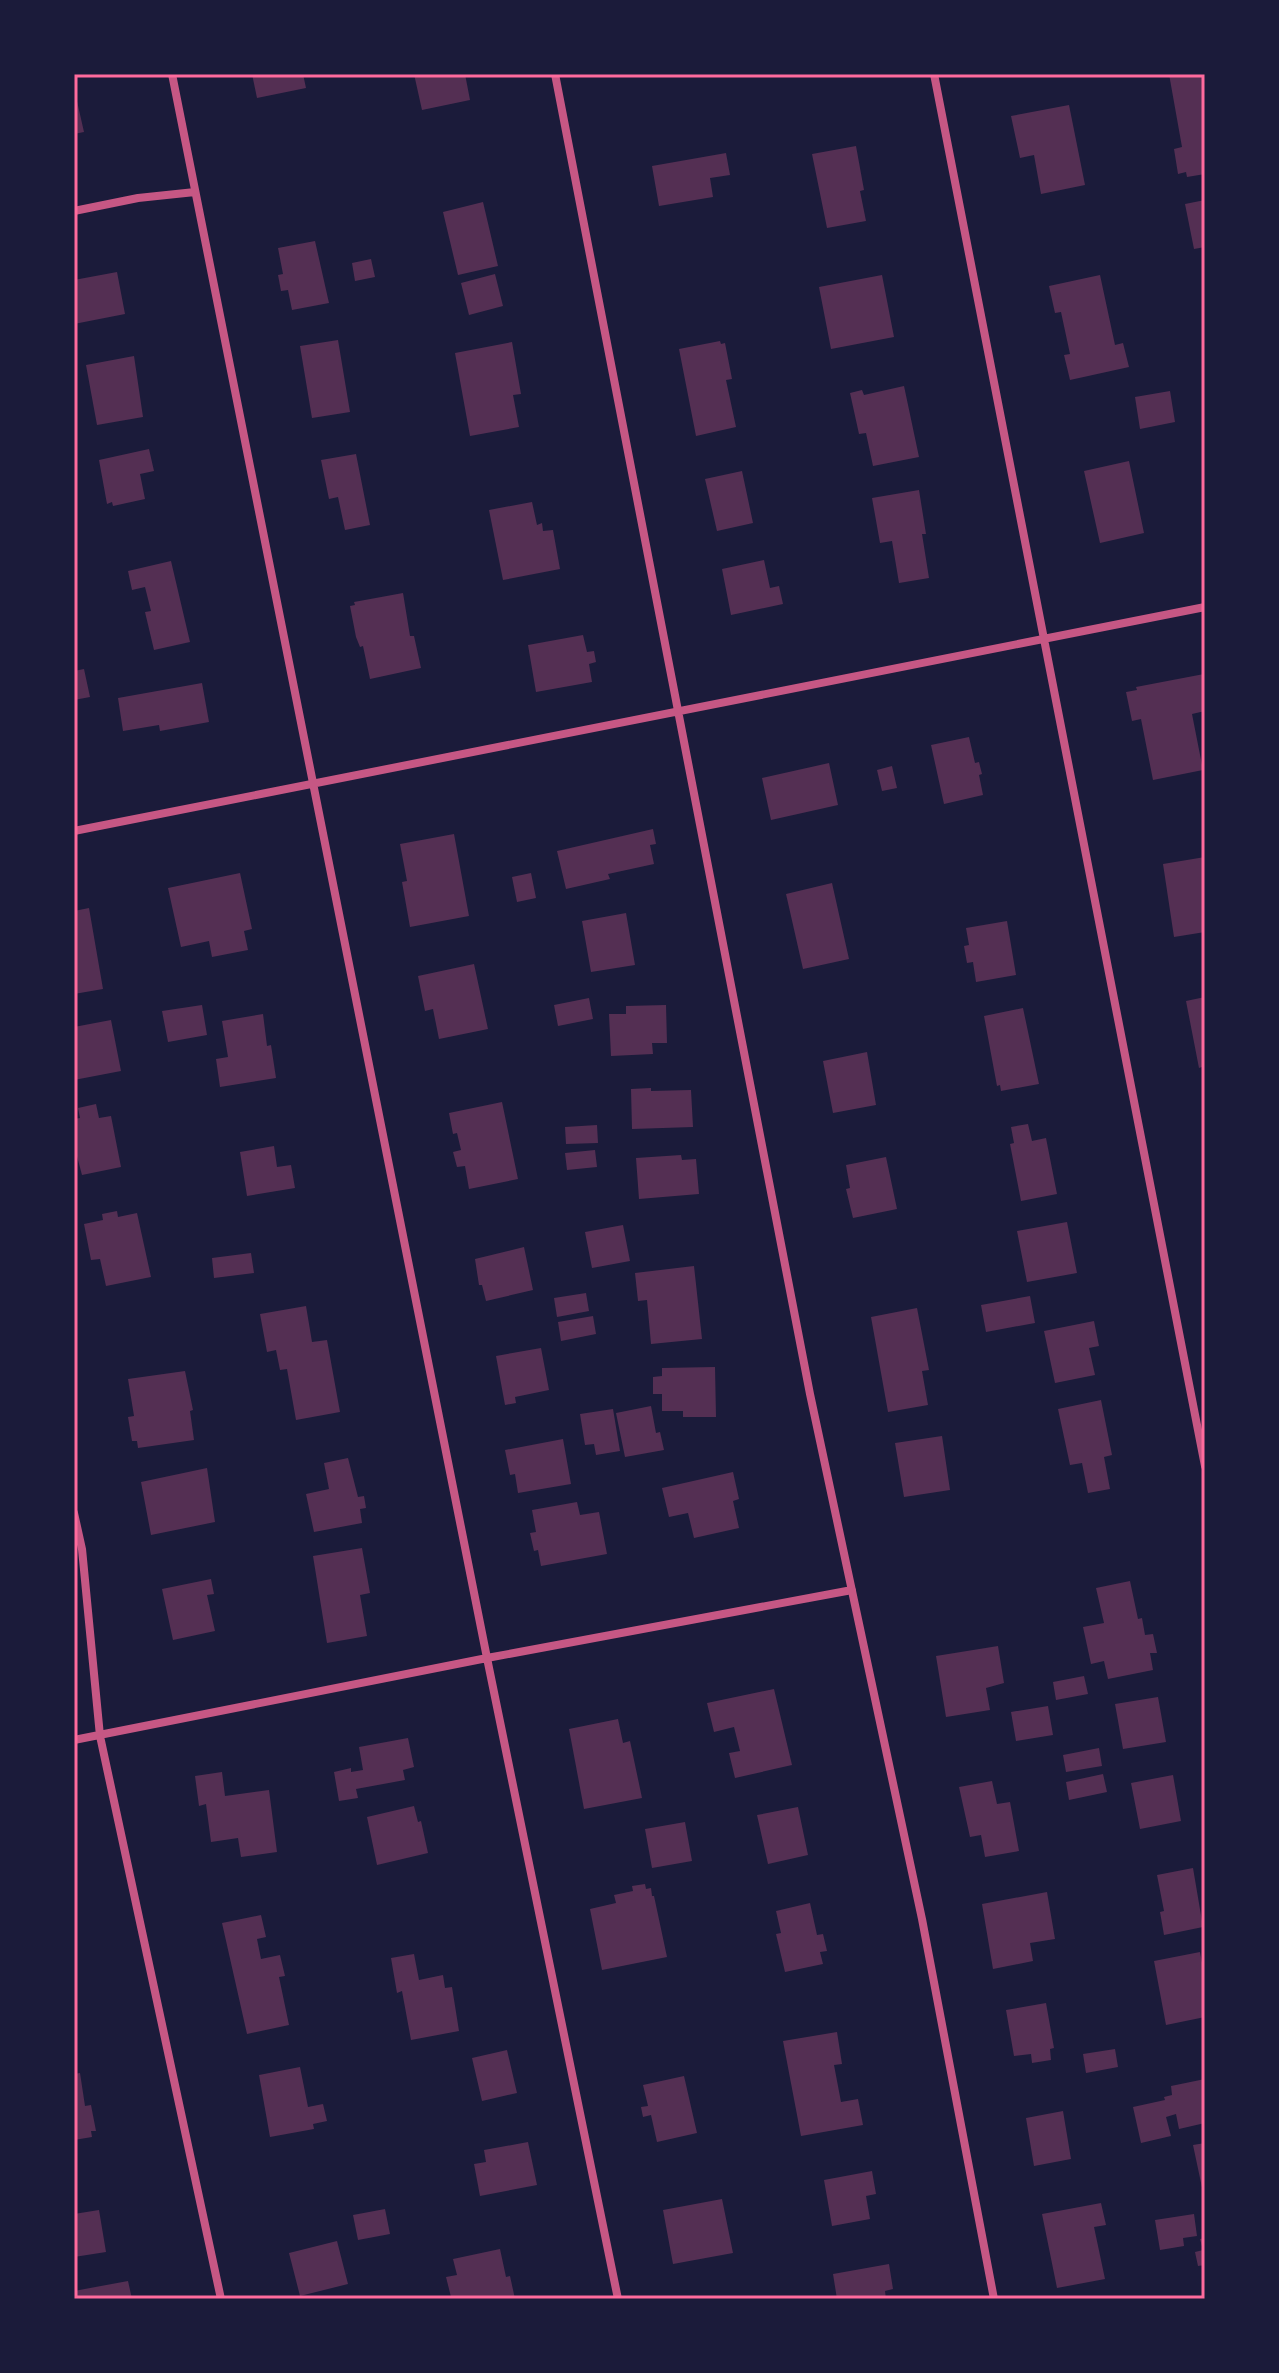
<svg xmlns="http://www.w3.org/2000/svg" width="1279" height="2373" viewBox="0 0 1279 2373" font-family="'Exo 2',sans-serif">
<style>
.building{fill:#542f53}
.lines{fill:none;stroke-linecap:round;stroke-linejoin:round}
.minor{stroke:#c65784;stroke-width:8}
.neatline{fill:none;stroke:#ff6b9d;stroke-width:3}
</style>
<rect width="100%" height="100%" fill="#1b1b3a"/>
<path class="building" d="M 252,74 L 303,74 L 306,88 L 257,98 Z
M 414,74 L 465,74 L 470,100 L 422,110 Z
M 1169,74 L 1205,74 L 1205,174 L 1187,177 L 1186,172 L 1178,174 L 1174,149 L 1182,147 Z
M 74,88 L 84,132 L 74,134 Z
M 1069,105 L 1085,185 L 1041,194 L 1034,155 L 1020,158 L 1011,116 Z
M 856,146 L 864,190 L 860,191 L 866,221 L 827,228 L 812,154 Z
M 726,153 L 730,175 L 710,178 L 713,197 L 659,206 L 652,166 Z
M 1205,200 L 1205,247 L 1194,249 L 1185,204 Z
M 483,202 L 498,266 L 458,275 L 443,212 Z
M 315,241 L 329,303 L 292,310 L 288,290 L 281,291 L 278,275 L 283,274 L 278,248 Z
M 371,259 L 375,277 L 355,281 L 352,263 Z
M 117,272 L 125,314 L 74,324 L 74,280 Z
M 495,274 L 503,306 L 469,315 L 461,283 Z
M 882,275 L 894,337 L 831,349 L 819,287 Z
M 1100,275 L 1115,345 L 1123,343 L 1129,367 L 1070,380 L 1064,355 L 1070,354 L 1061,312 L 1055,313 L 1049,286 Z
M 338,340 L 350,412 L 312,418 L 300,346 Z
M 720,341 L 721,344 L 725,343 L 732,379 L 726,380 L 736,427 L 696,436 L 679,349 Z
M 512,342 L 521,394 L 513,395 L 519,427 L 470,436 L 455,353 Z
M 134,356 L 143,417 L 97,425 L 86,365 Z
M 904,386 L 919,457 L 873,466 L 866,433 L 859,434 L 850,393 L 862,390 L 864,395 Z
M 1170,391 L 1175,422 L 1140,429 L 1135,397 Z
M 149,449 L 154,471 L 140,474 L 145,499 L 113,506 L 112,502 L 107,504 L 99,460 Z
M 356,454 L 370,525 L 345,530 L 338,497 L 329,499 L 321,460 Z
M 1129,461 L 1144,533 L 1100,543 L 1084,471 Z
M 742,471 L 753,523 L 717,531 L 705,479 Z
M 919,490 L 926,534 L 922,534 L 929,578 L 899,583 L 892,541 L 880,543 L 872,498 Z
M 532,502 L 537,525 L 542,523 L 543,531 L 553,530 L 560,569 L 503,580 L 489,510 Z
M 764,560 L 770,588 L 779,586 L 783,604 L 731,615 L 722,569 Z
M 171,561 L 190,642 L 154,650 L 145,612 L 151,611 L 145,587 L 132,590 L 128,571 Z
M 403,593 L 410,636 L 414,636 L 421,668 L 370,679 L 363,646 L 360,647 L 356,637 L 350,606 L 355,605 L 354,602 Z
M 583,635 L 587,652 L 594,651 L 596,662 L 589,664 L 592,682 L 536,692 L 528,645 Z
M 84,669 L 90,697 L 74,700 L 74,671 Z
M 1204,674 L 1205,711 L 1192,714 L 1203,770 L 1153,780 L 1141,719 L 1132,721 L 1126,692 L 1137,690 L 1136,687 Z
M 202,683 L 209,722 L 160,731 L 159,725 L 123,731 L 118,698 Z
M 969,737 L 975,763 L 979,762 L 982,774 L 979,775 L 983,795 L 944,804 L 931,745 Z
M 829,763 L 838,805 L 771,820 L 762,778 Z
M 892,766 L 897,788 L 882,791 L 877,770 Z
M 653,829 L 656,844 L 650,845 L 654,864 L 608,874 L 610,879 L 566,889 L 557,851 Z
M 454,834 L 469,916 L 410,927 L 402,882 L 407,881 L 400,844 Z
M 1205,857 L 1205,932 L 1174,937 L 1163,864 Z
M 240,873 L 252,929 L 244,931 L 248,950 L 212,957 L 209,941 L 181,947 L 168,888 Z
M 531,873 L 536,898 L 517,902 L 512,877 Z
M 832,883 L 849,959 L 803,969 L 786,894 Z
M 89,908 L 103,989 L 74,994 L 74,911 Z
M 626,913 L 635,965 L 591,972 L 582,921 Z
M 1007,921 L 1016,975 L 976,982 L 973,962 L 967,963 L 964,946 L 969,945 L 966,928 Z
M 474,964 L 488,1029 L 439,1039 L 433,1009 L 425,1011 L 418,976 Z
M 1205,997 L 1205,1066 L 1199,1068 L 1186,1001 Z
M 589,998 L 593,1019 L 558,1026 L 554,1005 Z
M 202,1005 L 207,1035 L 168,1042 L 162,1011 Z
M 666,1005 L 667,1043 L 652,1043 L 653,1054 L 611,1056 L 609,1014 L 626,1014 L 626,1006 Z
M 1023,1008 L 1039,1084 L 1001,1091 L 1000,1085 L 997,1086 L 984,1016 Z
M 263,1014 L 267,1046 L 271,1045 L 276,1078 L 220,1087 L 216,1059 L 228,1057 L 222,1021 Z
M 111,1020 L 121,1071 L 74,1080 L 74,1027 Z
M 867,1052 L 876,1105 L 833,1113 L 823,1061 Z
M 651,1088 L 651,1091 L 691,1090 L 693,1127 L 632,1129 L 631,1089 Z
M 502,1102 L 518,1179 L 469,1189 L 465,1166 L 457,1167 L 453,1152 L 461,1150 L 457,1133 L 453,1134 L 449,1113 Z
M 96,1104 L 99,1118 L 111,1116 L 121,1167 L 82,1175 L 74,1145 L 74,1119 L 80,1118 L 78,1108 Z
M 1028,1124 L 1032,1141 L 1046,1138 L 1057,1194 L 1021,1201 L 1010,1144 L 1014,1143 L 1011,1127 Z
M 597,1125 L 598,1143 L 566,1144 L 565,1127 Z
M 274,1146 L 277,1167 L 291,1165 L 295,1188 L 247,1196 L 240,1152 Z
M 595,1150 L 597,1167 L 567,1170 L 565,1153 Z
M 681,1155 L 682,1160 L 696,1159 L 699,1194 L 639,1199 L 636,1158 Z
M 886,1157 L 897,1209 L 853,1218 L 846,1189 L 850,1188 L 846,1165 Z
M 117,1211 L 118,1217 L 137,1213 L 151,1277 L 106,1286 L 100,1259 L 91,1260 L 84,1224 L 103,1220 L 102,1214 Z
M 1067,1222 L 1077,1273 L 1027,1282 L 1017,1231 Z
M 623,1225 L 630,1261 L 592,1268 L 585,1232 Z
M 524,1247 L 533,1290 L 486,1301 L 482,1285 L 479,1285 L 475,1259 Z
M 251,1253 L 254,1273 L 214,1278 L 212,1258 Z
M 694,1266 L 702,1339 L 651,1344 L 647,1300 L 638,1301 L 635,1273 Z
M 586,1293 L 589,1311 L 557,1317 L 554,1298 Z
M 1030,1296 L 1035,1323 L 986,1332 L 981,1305 Z
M 306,1306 L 312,1342 L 327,1340 L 340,1412 L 296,1420 L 287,1369 L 280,1370 L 276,1350 L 267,1352 L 260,1314 Z
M 917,1308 L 929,1370 L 922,1371 L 928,1405 L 888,1412 L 871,1317 Z
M 593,1316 L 596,1334 L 561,1341 L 558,1322 Z
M 1094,1321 L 1099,1346 L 1089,1348 L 1095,1375 L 1055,1383 L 1044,1331 Z
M 541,1348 L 549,1390 L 515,1397 L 516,1403 L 505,1405 L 496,1356 Z
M 715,1367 L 716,1417 L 683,1417 L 683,1411 L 662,1411 L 662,1394 L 653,1394 L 653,1377 L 662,1376 L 662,1368 Z
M 185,1371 L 193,1410 L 190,1411 L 194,1440 L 138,1448 L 137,1441 L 132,1441 L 128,1417 L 134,1416 L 128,1379 Z
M 1101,1400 L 1112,1455 L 1104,1457 L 1110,1489 L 1088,1493 L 1082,1463 L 1070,1465 L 1058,1409 Z
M 651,1406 L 656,1433 L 660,1432 L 664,1450 L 625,1457 L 616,1413 Z
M 613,1409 L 620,1451 L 596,1455 L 594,1444 L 585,1445 L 580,1414 Z
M 942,1436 L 950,1490 L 904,1497 L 895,1443 Z
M 563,1439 L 571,1484 L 518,1493 L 515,1474 L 510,1475 L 505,1450 Z
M 348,1458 L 358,1497 L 364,1496 L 366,1508 L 360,1509 L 362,1523 L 314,1532 L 306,1494 L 329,1489 L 324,1463 Z
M 207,1468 L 215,1522 L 151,1535 L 141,1482 Z
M 733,1472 L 739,1499 L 733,1501 L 739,1528 L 694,1538 L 688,1513 L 669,1517 L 662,1488 Z
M 577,1502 L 580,1515 L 599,1512 L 607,1554 L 541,1566 L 538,1550 L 534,1551 L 530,1533 L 536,1532 L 532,1510 Z
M 362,1548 L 370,1593 L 360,1595 L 367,1636 L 327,1643 L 313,1556 Z
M 211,1579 L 214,1594 L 207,1595 L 215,1631 L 173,1640 L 162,1589 Z
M 1130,1581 L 1138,1619 L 1142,1618 L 1145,1635 L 1153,1634 L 1157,1653 L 1150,1653 L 1153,1670 L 1108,1679 L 1104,1661 L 1091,1664 L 1083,1627 L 1104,1623 L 1096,1588 Z
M 998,1646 L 1004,1683 L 986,1688 L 990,1710 L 946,1717 L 936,1656 Z
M 1084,1676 L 1088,1694 L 1056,1700 L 1053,1682 Z
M 774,1689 L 792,1765 L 735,1778 L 729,1753 L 740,1751 L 734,1727 L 714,1732 L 707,1703 Z
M 1158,1697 L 1166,1742 L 1123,1749 L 1115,1704 Z
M 1048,1706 L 1053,1735 L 1016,1741 L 1011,1712 Z
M 618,1719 L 623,1743 L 630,1741 L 642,1798 L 584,1809 L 569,1729 Z
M 408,1738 L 414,1767 L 403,1770 L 405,1780 L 356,1789 L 358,1798 L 339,1801 L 334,1772 L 351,1768 L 351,1772 L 363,1770 L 359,1747 Z
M 1099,1748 L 1102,1766 L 1066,1772 L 1063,1755 Z
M 222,1772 L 225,1796 L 269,1790 L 277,1852 L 241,1857 L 238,1838 L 211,1842 L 206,1804 L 199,1806 L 195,1776 Z
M 1103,1774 L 1107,1792 L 1069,1800 L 1066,1782 Z
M 1173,1775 L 1181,1821 L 1140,1829 L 1131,1783 Z
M 992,1781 L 997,1804 L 1010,1802 L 1019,1851 L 985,1857 L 981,1835 L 970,1837 L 959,1787 Z
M 414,1806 L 418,1822 L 421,1821 L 428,1853 L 377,1865 L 367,1817 Z
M 798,1807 L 808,1855 L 768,1864 L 757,1815 Z
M 685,1822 L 692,1861 L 652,1868 L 645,1829 Z
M 1193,1868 L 1203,1927 L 1164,1935 L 1160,1912 L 1164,1911 L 1157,1875 Z
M 645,1884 L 646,1889 L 651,1888 L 652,1896 L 654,1896 L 667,1957 L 602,1970 L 590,1909 L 616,1903 L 614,1895 L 633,1891 L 632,1886 Z
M 1047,1892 L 1055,1939 L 1030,1943 L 1033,1961 L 993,1969 L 982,1904 Z
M 810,1903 L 817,1935 L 823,1934 L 827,1951 L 820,1952 L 823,1964 L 785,1972 L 776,1934 L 781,1933 L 776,1911 Z
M 261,1915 L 266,1937 L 257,1939 L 261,1959 L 280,1955 L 285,1976 L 279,1977 L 289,2025 L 247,2034 L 222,1923 Z
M 1200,1952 L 1205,1979 L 1205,2017 L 1166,2025 L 1154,1961 Z
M 414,1954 L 419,1980 L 443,1975 L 445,1988 L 452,1987 L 459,2031 L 411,2040 L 402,1991 L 397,1993 L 391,1958 Z
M 1046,2003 L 1054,2048 L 1050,2049 L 1051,2060 L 1032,2063 L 1031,2054 L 1014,2056 L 1006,2010 Z
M 837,2032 L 842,2064 L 834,2065 L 841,2102 L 858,2099 L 863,2125 L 801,2136 L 783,2041 Z
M 1115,2049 L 1118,2067 L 1086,2073 L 1083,2054 Z
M 507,2050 L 517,2093 L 482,2101 L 472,2058 Z
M 300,2067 L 308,2107 L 323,2104 L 327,2121 L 313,2124 L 314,2129 L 270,2137 L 259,2075 Z
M 80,2073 L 85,2106 L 91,2105 L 96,2131 L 91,2131 L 92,2137 L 74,2140 L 74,2074 Z
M 684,2076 L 697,2133 L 657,2142 L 651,2115 L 643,2117 L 641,2107 L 648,2106 L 643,2085 Z
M 1205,2079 L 1205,2123 L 1179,2129 L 1176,2114 L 1166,2117 L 1171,2136 L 1141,2143 L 1133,2107 L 1165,2100 L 1164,2097 L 1172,2095 L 1171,2086 Z
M 1063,2111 L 1071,2159 L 1034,2166 L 1026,2118 Z
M 528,2142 L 537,2185 L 480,2196 L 474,2164 L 486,2162 L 484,2150 Z
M 1205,2143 L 1205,2197 L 1204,2197 L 1193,2145 Z
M 872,2171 L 876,2194 L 866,2196 L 870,2219 L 832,2226 L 824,2180 Z
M 722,2199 L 733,2253 L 673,2264 L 663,2210 Z
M 1101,2203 L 1106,2225 L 1094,2227 L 1105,2279 L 1057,2288 L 1042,2214 Z
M 385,2209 L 390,2234 L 358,2240 L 353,2215 Z
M 99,2210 L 106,2252 L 74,2257 L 74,2214 Z
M 1194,2214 L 1197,2236 L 1183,2238 L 1184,2246 L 1160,2250 L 1155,2220 Z
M 1205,2238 L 1205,2265 L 1198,2266 L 1195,2252 L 1203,2250 L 1200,2239 Z
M 337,2241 L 348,2284 L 300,2296 L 289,2253 Z
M 500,2249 L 506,2277 L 510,2276 L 515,2299 L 451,2297 L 446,2277 L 457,2275 L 453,2259 Z
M 889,2264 L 893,2289 L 885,2291 L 886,2299 L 837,2299 L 833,2274 Z
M 128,2281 L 132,2299 L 74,2299 L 74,2291 Z"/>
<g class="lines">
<path class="minor" d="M 172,74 L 487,1658 L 618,2299
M 555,74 L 810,1394 L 922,1919 L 994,2299
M 934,74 L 1205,1466
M 74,211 L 138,198 L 195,192
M 74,831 L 1205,607
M 74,1513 L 82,1549 L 100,1736 L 221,2299
M 74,1740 L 487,1658 L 852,1590"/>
</g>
<rect width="1279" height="2373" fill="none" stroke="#1b1b3a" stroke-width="152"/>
<rect x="76" y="76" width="1127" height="2221" class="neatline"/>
</svg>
